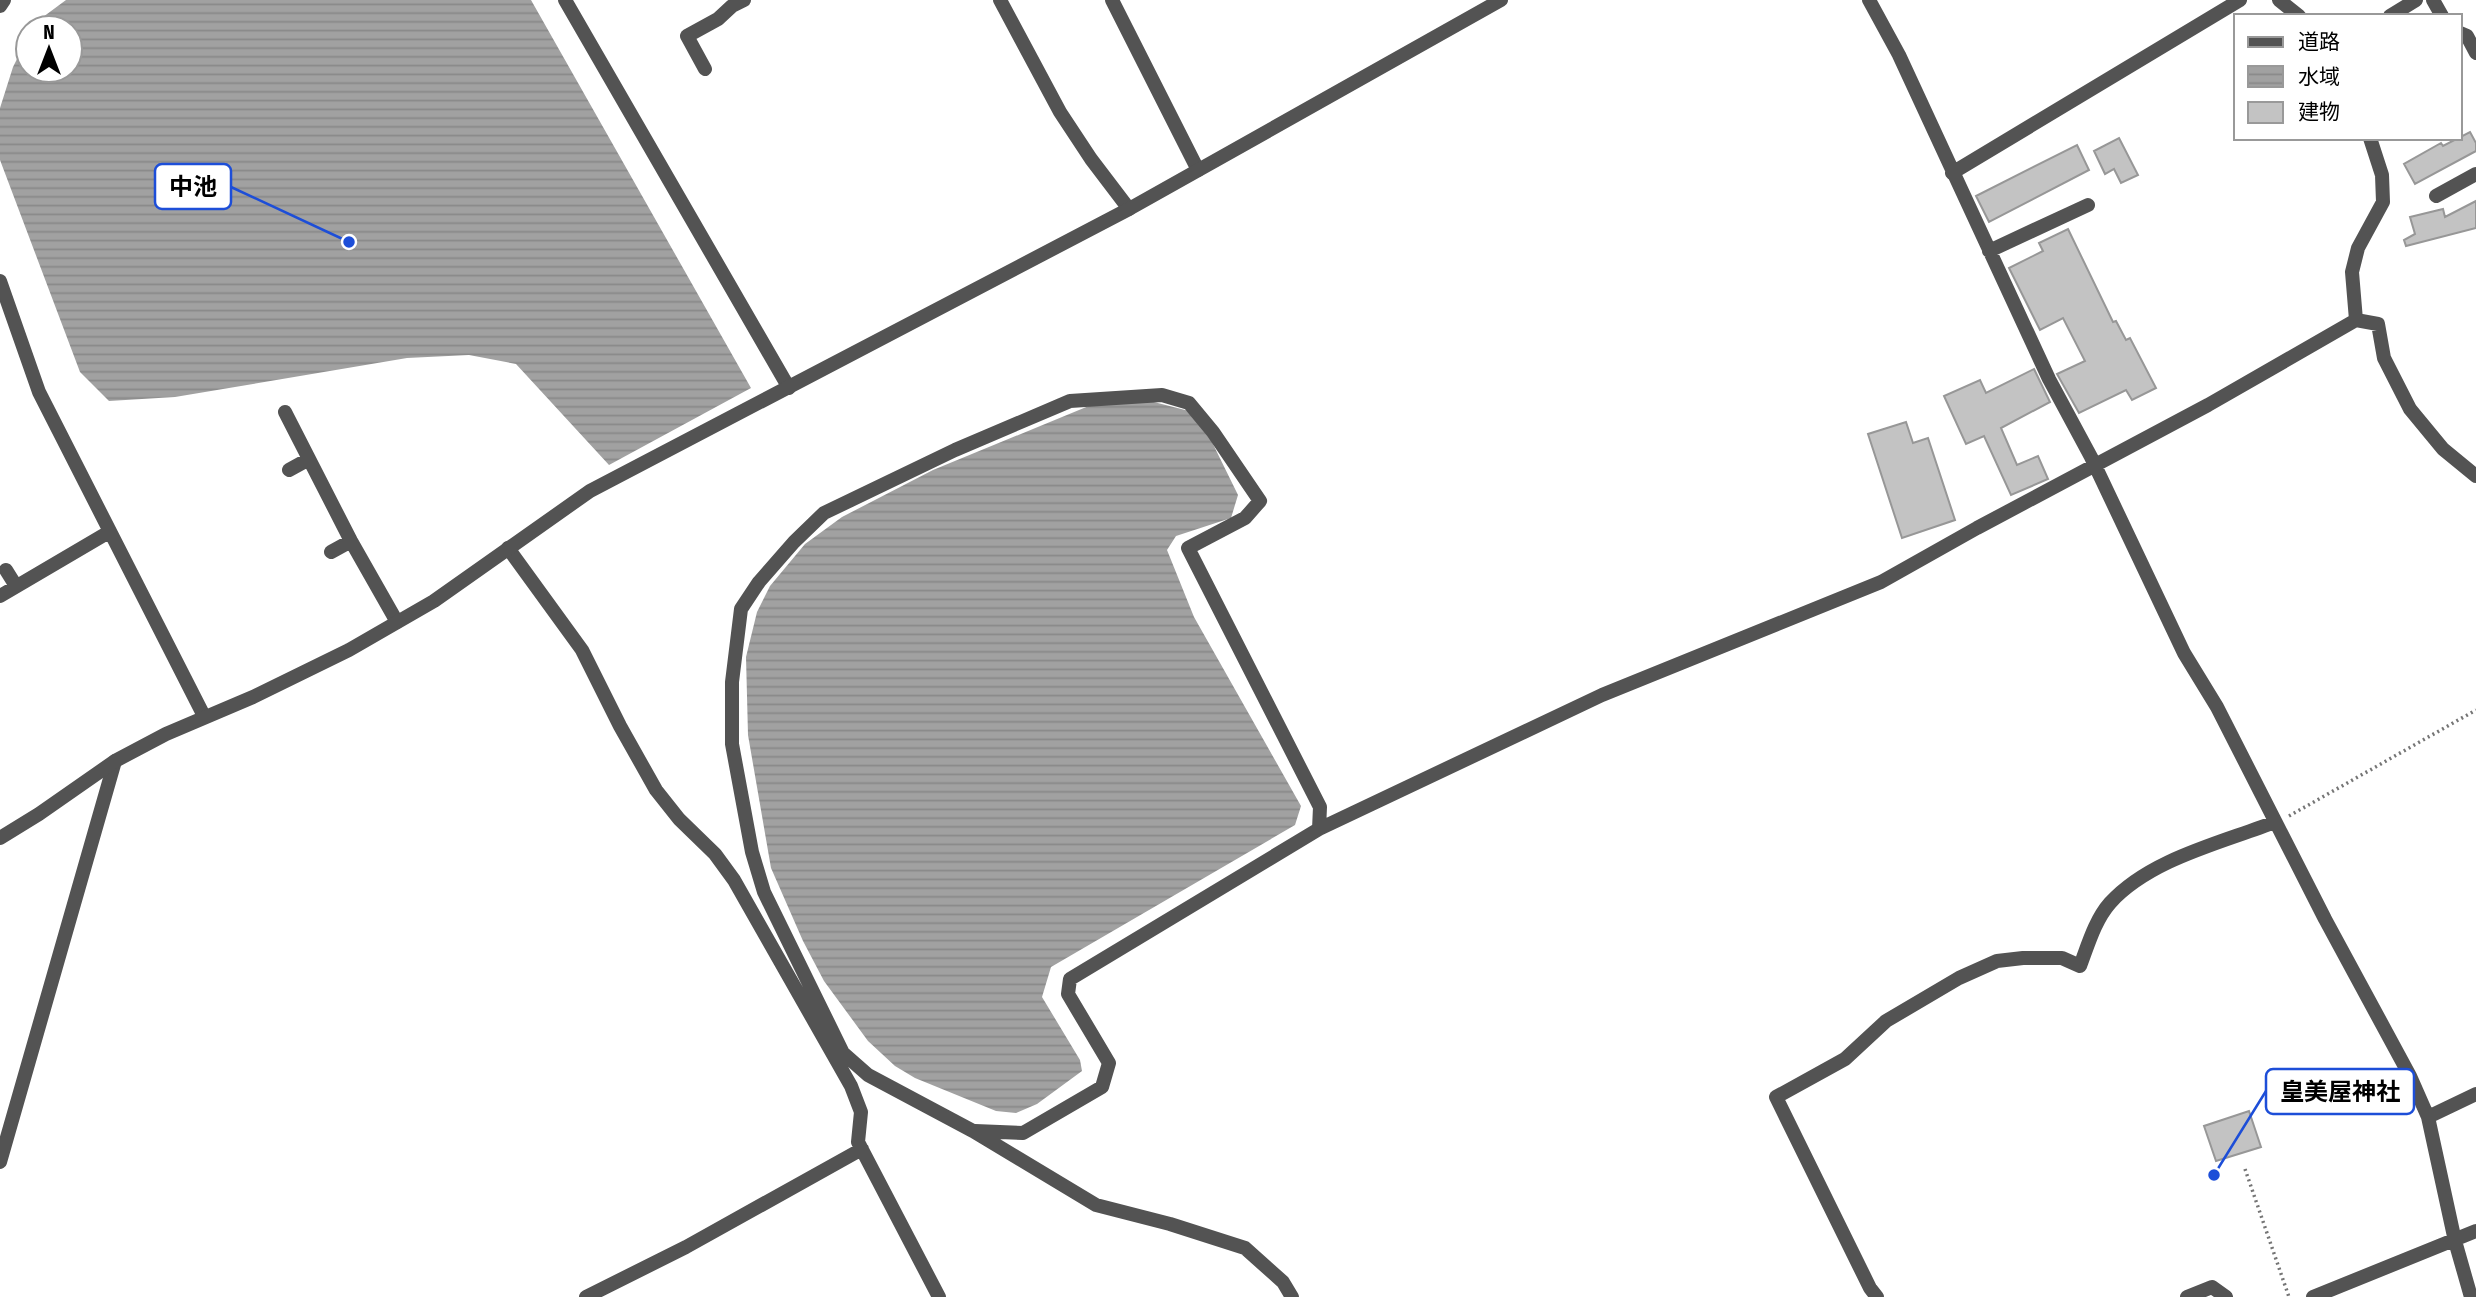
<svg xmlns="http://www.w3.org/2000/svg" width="2476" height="1297" viewBox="0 0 2476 1297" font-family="'Fira Sans Condensed','Noto Sans JP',sans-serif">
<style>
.water{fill:url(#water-rules)}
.building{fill:#c3c3c3;stroke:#979797;stroke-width:2}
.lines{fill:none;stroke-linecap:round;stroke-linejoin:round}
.path{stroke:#757575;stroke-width:3.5;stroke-dasharray:2 3.5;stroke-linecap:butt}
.minor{stroke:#535353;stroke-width:14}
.tertiary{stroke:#535353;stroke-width:14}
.leader{fill:none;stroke:#1d4ed8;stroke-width:2.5}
.callout-dot{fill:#1d4ed8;stroke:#fff;stroke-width:2.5}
.callout{fill:#fff;stroke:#1d4ed8;stroke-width:2.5}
.callout-label{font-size:24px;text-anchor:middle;font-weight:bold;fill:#000}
</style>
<defs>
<pattern id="water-rules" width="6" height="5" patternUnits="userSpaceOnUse" patternTransform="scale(1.75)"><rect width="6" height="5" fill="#a1a1a1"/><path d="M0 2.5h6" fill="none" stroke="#898989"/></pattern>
</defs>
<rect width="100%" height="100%" fill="#fff"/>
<path class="water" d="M 66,0 L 531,0 L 751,388 L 609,465 L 516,364 L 469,355 L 407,358 L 175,397 L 109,401 L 80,372 L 0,160 L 0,108 L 13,67 L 28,37 L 28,70 L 70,70 L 70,28 L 35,28 L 43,17 Z
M 1150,401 L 1189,411 L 1211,440 L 1238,495 L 1231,518 L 1176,536 L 1167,550 L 1194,617 L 1301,806 L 1295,825 L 1051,967 L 1042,997 L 1080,1060 L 1082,1071 L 1037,1104 L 1016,1113 L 996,1111 L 915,1078 L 895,1066 L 868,1041 L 824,981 L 803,941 L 771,868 L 748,735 L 746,657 L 757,612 L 770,586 L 805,544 L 842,517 L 933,470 L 1096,403 Z"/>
<path class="building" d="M 2470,132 L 2476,143 L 2476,151 L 2415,184 L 2404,164 L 2441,143 L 2443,146 Z
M 2119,138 L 2138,175 L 2121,183 L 2114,169 L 2105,174 L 2094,151 Z
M 2077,145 L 2089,170 L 1989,222 L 1976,196 Z
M 2476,201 L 2476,228 L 2406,246 L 2404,240 L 2415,234 L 2410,217 L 2443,209 L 2445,217 Z
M 2068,229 L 2113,322 L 2116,321 L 2126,340 L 2130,338 L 2156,388 L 2132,400 L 2126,390 L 2079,413 L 2057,374 L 2085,361 L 2063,318 L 2040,330 L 2009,268 L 2043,251 L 2039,243 Z
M 2034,369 L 2050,402 L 2001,428 L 2017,465 L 2038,456 L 2048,479 L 2011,495 L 1984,436 L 1966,444 L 1944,396 L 1980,380 L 1986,393 Z
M 1906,422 L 1913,443 L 1928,438 L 1955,520 L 1902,538 L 1868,434 Z
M 2249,1111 L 2261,1147 L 2216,1161 L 2204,1126 Z"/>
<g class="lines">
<path class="path" d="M 2289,816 L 2476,710
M 2245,1169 L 2289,1297"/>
<path class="minor" d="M 565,0 L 789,388
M 1000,0 L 1060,112 L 1091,159 L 1129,209
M 1112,0 L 1198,170
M 1869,0 L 1899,55 L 2049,379 L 2091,457 L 2184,653 L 2217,707 L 2325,919 L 2410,1076 L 2428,1117 L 2455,1241 L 2471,1297
M 2279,0 L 2299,16
M 2433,0 L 2442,16
M 0,6 L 4,0
M 2390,16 L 2416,0
M 2460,33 L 2467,36 L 2476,53
M 705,69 L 687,36 L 718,19 L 732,6 L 744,0
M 1952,173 L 2240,0
M 2436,196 L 2476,174
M 1989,251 L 2088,205
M 0,281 L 39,392 L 204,716
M 2356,320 L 2378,324 L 2384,358 L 2410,409 L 2443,449 L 2476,476
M 285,412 L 351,541 L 397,622
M 289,470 L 309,459
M 508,548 L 582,650 L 620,726 L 656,790 L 679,819 L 715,854 L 734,880 L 851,1086 L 861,1112 L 858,1142 L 939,1297
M 331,552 L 351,541
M 6,570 L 16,586
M 0,596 L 109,532
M 2428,1117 L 2476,1094
M 975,1131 L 1023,1133 L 1102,1087 L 1109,1063 L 1068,994 L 1070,979 L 1319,829 L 1602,695 L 1881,582 L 1977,528 L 2208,405 L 2356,320 L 2352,272 L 2358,248 L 2383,202 L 2382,175 L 2370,138
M 0,1162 L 115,761
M 586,1297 L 686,1247 L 862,1149
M 1292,1297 L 1283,1282 L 1245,1248 L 1170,1224 L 1096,1205 L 973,1131 L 868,1075 L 843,1053 L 764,892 L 752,852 L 732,744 L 732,682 L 741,609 L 759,582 L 794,542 L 824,513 L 955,450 L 1070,401 L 1162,395 L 1189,403 L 1213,432 L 1260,501 L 1245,518 L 1188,548 L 1320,807 L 1319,829
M 1877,1297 L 1870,1288 L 1776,1097 L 1845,1059 L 1886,1021 L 1959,978 L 1997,961 L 2023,958 L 2062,958 L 2080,966 C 2088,945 2095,920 2110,903 C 2150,859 2221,843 2275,822
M 2187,1297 L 2212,1287 L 2226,1297
M 2313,1297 L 2476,1231"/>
<path class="tertiary" d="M 0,838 L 39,814 L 115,761 L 166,734 L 253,697 L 349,650 L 434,601 L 590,491 L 1129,209 L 1501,0"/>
</g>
<path class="leader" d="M349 242L231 187M2214 1175L2266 1091"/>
<g class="callout-dot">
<circle cx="349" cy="242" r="7"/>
<circle cx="2214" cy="1175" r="7"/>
</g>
<g class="callout">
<rect x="155" y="164" width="76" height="45" rx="7"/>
<rect x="2266" y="1069" width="148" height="45" rx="7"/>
</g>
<g class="callout-label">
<text x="193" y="195">中池</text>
<text x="2340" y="1100">皇美屋神社</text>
</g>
<rect x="2234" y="14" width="228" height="126" fill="#ffffff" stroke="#999999" stroke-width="2"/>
<rect x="2248" y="37" width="35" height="10" fill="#535353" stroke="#999999" stroke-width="2"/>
<text x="2298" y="49" font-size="21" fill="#000000">道路</text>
<rect x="2248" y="66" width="35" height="21" fill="url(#water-rules)" stroke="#999999" stroke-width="2"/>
<text x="2298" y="84" font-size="21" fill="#000000">水域</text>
<rect x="2248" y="102" width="35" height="21" fill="#c3c3c3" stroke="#999999" stroke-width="2"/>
<text x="2298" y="119" font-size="21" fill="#000000">建物</text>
<g transform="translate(49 49)"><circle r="33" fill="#ffffff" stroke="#999999" stroke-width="2"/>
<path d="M0-5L12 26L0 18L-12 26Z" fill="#000000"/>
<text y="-10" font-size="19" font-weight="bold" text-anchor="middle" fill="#000000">N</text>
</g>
</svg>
